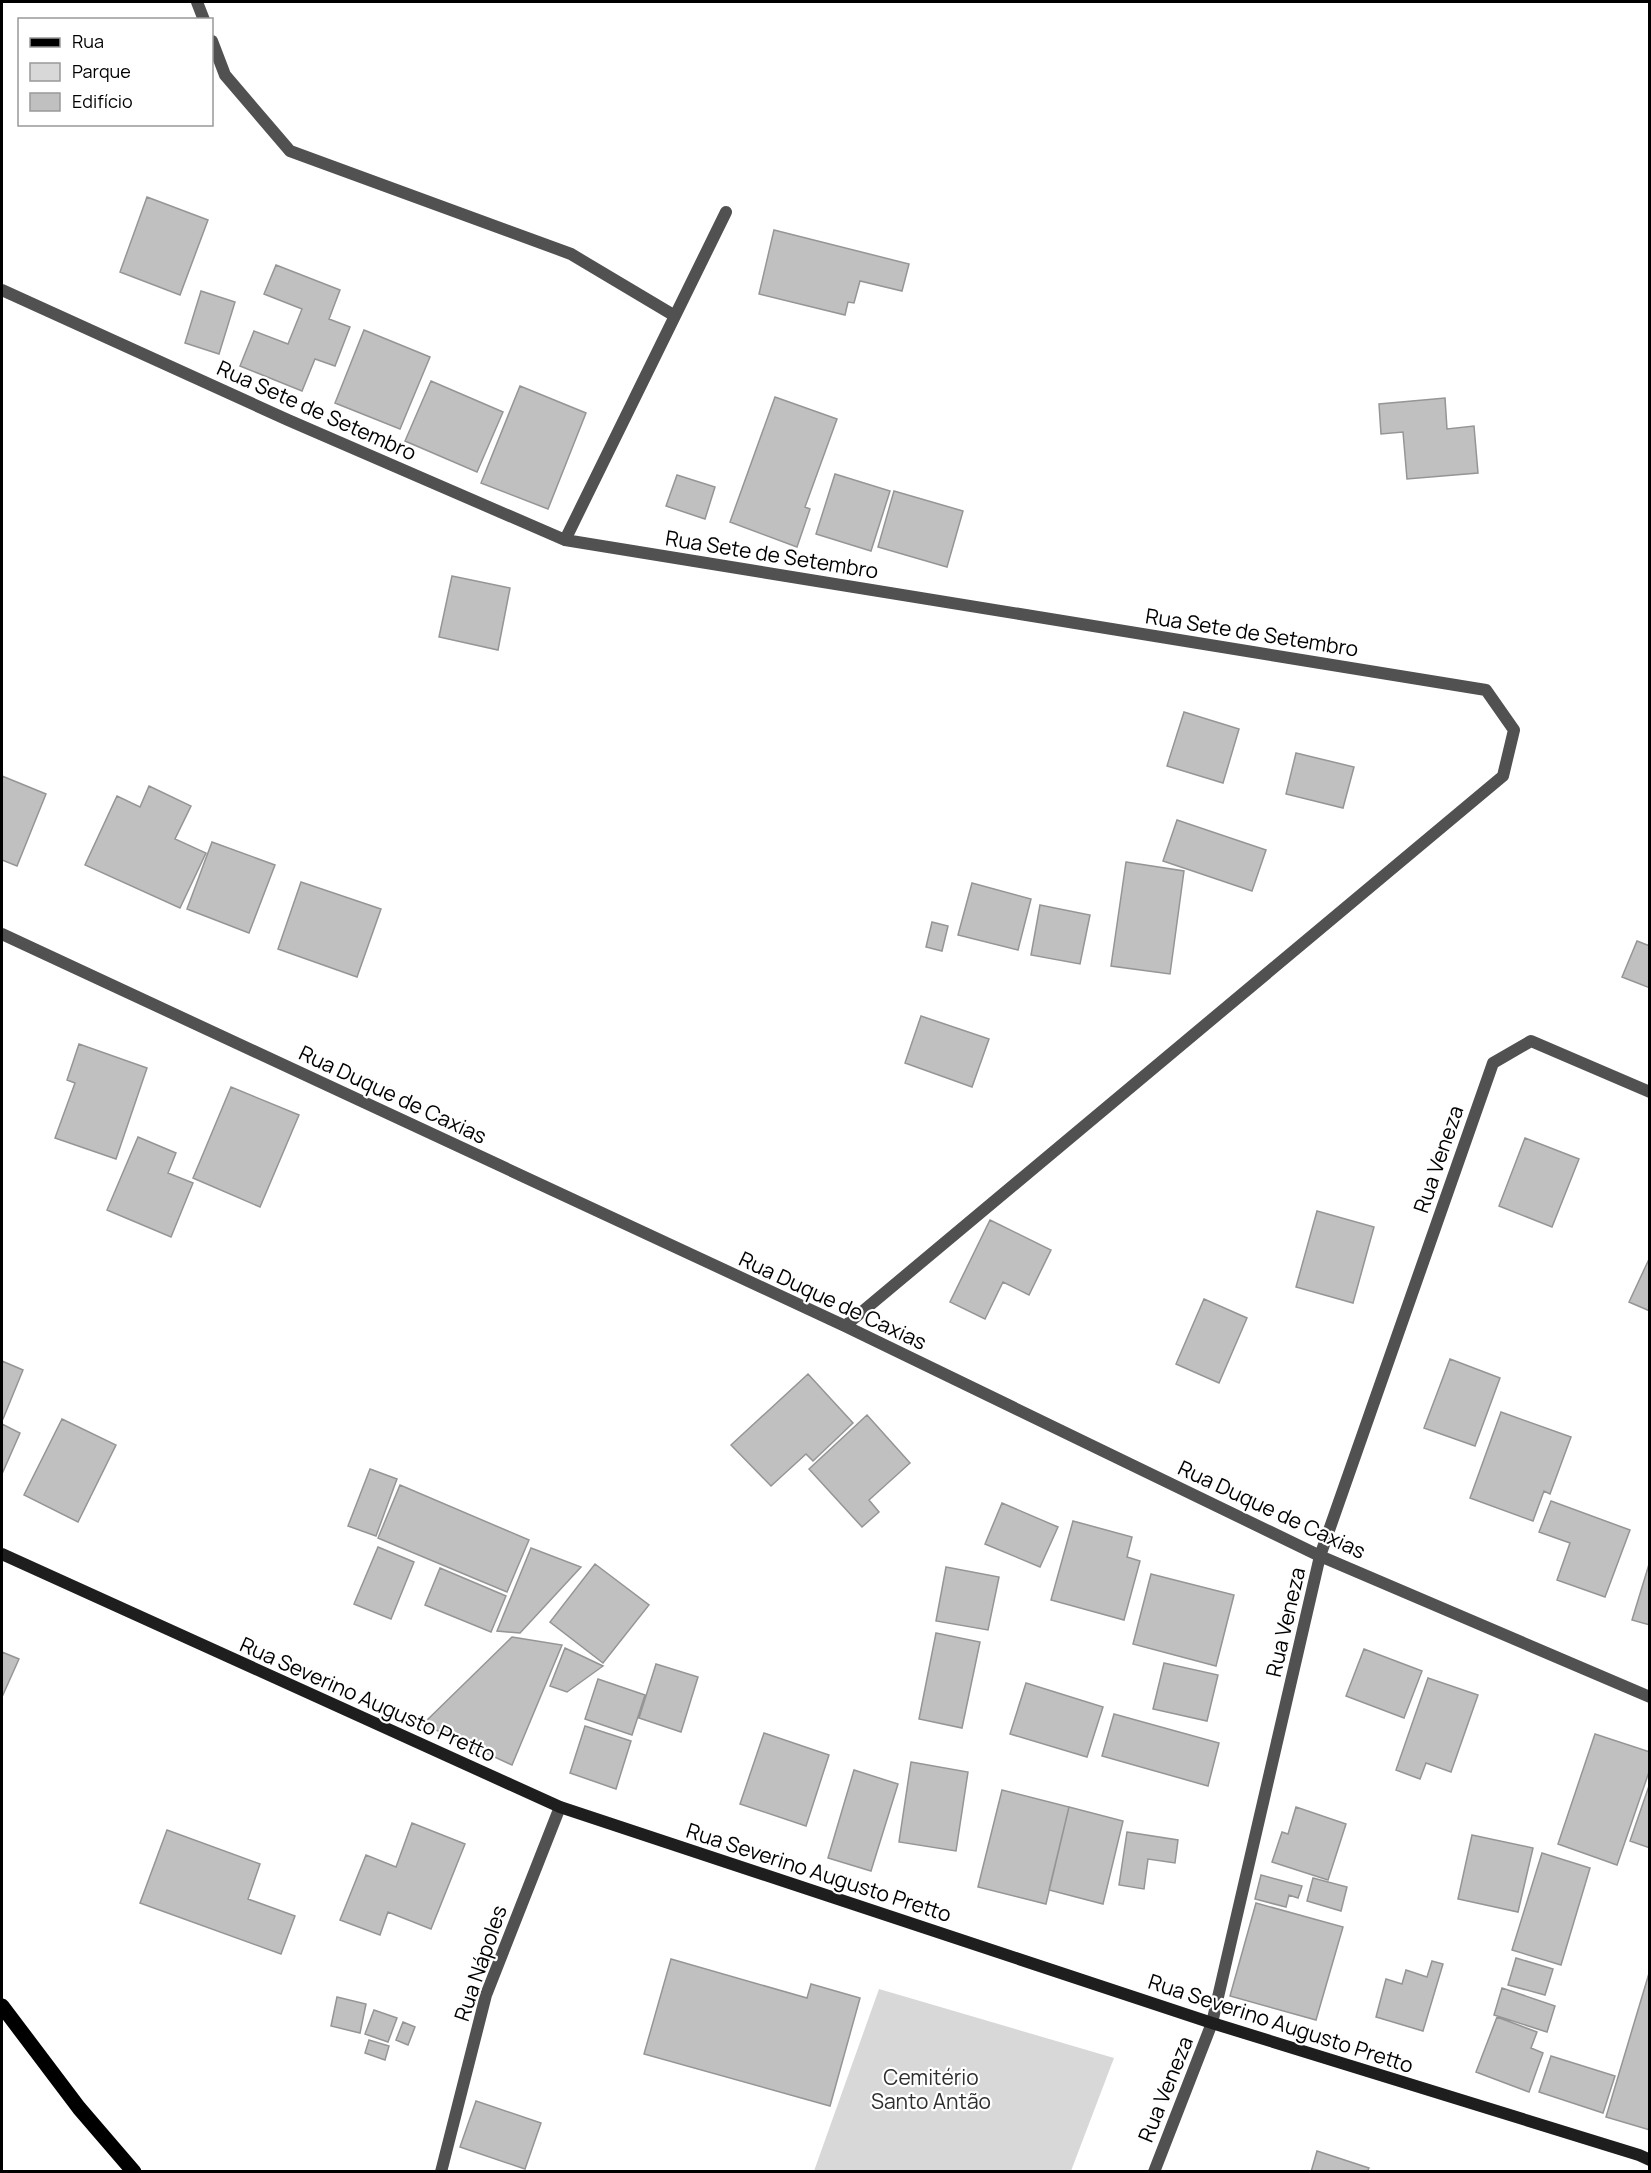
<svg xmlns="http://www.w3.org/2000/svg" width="1651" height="2173" viewBox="0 0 1651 2173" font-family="Manrope,sans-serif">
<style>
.green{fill:#d8d8d8}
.building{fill:#c0c0c0;stroke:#959595;stroke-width:1.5}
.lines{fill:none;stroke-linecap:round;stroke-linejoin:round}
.street{stroke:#515151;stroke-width:12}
.secondary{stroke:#1e1e1e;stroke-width:12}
.primary{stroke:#000;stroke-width:15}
.labels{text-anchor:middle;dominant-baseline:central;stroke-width:4.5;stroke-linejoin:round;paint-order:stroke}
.street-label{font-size:21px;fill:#000;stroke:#fff}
.park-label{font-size:21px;fill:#2f2f2f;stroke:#fff}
</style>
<rect width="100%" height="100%" fill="#fff"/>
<path class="green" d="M 879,1989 L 1114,2058 L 1071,2171 L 814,2171 Z"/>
<path class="building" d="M 147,197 L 208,220 L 180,295 L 120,272 Z
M 774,230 L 909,264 L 902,291 L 860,281 L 854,303 L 848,302 L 845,315 L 759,294 Z
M 276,265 L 340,290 L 329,319 L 350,327 L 335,366 L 315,359 L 302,391 L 240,366 L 254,331 L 288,344 L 302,309 L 264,294 Z
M 201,291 L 235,302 L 219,354 L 185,343 Z
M 364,330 L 430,357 L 400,429 L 335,403 Z
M 431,381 L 503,412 L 477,472 L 405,441 Z
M 520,386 L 586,413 L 548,509 L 481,483 Z
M 775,397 L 837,419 L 805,507 L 810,509 L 797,547 L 730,522 Z
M 1445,398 L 1447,429 L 1474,426 L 1478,473 L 1407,479 L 1403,432 L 1381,434 L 1379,404 Z
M 835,474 L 890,491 L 871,551 L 816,534 Z
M 677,475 L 715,487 L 705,519 L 666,506 Z
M 894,491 L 963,511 L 947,567 L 878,547 Z
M 452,576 L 510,588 L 498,650 L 439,637 Z
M 1184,712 L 1239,729 L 1223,783 L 1167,766 Z
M 1296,753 L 1354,767 L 1343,808 L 1286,794 Z
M 2,776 L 46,794 L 17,866 L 2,860 Z
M 149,786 L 191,806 L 175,839 L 206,853 L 180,908 L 85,865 L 117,796 L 140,807 Z
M 1177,820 L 1266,850 L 1252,891 L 1163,861 Z
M 212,842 L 275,865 L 249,933 L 187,909 Z
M 1126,862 L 1184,871 L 1170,974 L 1111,966 Z
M 301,882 L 381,909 L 357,977 L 278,949 Z
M 972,883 L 1031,899 L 1018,950 L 958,935 Z
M 1040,905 L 1090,915 L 1080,964 L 1031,955 Z
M 932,922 L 948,926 L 942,951 L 926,947 Z
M 1637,941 L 1650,946 L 1650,988 L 1622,977 Z
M 921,1016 L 989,1039 L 972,1087 L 905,1063 Z
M 79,1044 L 147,1068 L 116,1159 L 55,1138 L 75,1083 L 67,1080 Z
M 231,1087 L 299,1115 L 260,1207 L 193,1178 Z
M 138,1137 L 176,1153 L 168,1173 L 193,1183 L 171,1237 L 107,1210 Z
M 1525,1138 L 1579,1159 L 1552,1227 L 1499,1206 Z
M 1317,1211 L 1374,1227 L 1353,1303 L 1296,1287 Z
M 990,1220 L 1051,1250 L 1029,1295 L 1003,1282 L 985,1319 L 950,1302 Z
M 1650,1257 L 1650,1311 L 1629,1302 Z
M 1204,1299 L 1247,1318 L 1219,1383 L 1176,1364 Z
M 1450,1359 L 1500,1378 L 1475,1446 L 1424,1428 Z
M 2,1361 L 23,1370 L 3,1419 L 2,1419 Z
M 808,1374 L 853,1423 L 813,1461 L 806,1454 L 771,1486 L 731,1445 Z
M 1501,1412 L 1571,1437 L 1550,1494 L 1544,1491 L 1533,1521 L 1470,1498 Z
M 867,1415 L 910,1463 L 869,1500 L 879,1512 L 862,1527 L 809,1469 Z
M 62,1419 L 116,1445 L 78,1522 L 24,1495 Z
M 2,1424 L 20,1433 L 2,1474 Z
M 370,1469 L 397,1479 L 376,1536 L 348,1526 Z
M 400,1485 L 529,1540 L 507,1592 L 378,1538 Z
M 1551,1501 L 1630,1530 L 1605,1597 L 1557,1580 L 1570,1543 L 1539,1532 Z
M 1002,1503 L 1058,1527 L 1040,1567 L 985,1544 Z
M 1073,1521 L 1132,1537 L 1127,1557 L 1140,1561 L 1124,1620 L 1051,1600 Z
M 378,1547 L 414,1562 L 391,1619 L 354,1604 Z
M 531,1548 L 581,1567 L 520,1633 L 497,1631 Z
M 1650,1561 L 1650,1625 L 1632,1620 Z
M 595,1564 L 649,1605 L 603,1663 L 550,1622 Z
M 946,1567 L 999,1577 L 988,1630 L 936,1621 Z
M 440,1568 L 506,1596 L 491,1632 L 425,1605 Z
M 1151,1574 L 1234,1595 L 1216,1666 L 1133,1644 Z
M 936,1633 L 980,1642 L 962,1728 L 919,1719 Z
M 512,1637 L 562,1645 L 512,1765 L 423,1724 Z
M 565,1648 L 603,1666 L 567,1692 L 550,1686 Z
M 1364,1649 L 1422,1671 L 1404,1718 L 1346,1696 Z
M 2,1652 L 19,1659 L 2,1697 Z
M 1164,1663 L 1218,1675 L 1207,1721 L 1153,1709 Z
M 656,1664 L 698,1677 L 681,1732 L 639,1718 Z
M 1428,1678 L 1478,1695 L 1451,1772 L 1426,1763 L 1420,1779 L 1396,1770 Z
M 598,1679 L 645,1695 L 632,1735 L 585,1719 Z
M 1026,1683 L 1103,1707 L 1087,1757 L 1010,1734 Z
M 1114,1714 L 1219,1743 L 1208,1786 L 1102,1756 Z
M 585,1726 L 631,1741 L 616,1789 L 570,1773 Z
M 764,1733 L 829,1755 L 806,1826 L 740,1804 Z
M 1595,1734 L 1650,1752 L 1650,1769 L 1617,1865 L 1558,1844 Z
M 911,1762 L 968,1772 L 956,1851 L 899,1842 Z
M 854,1770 L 898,1784 L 871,1871 L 828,1858 Z
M 1650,1783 L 1650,1848 L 1630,1841 Z
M 1002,1790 L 1069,1807 L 1046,1904 L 978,1887 Z
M 1069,1807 L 1123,1821 L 1103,1904 L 1049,1890 Z
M 1296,1807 L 1346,1824 L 1328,1880 L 1272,1862 L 1282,1832 L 1288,1834 Z
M 412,1823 L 465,1844 L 431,1929 L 388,1912 L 380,1935 L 340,1920 L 366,1855 L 396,1867 Z
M 167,1830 L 260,1864 L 248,1899 L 295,1916 L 281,1954 L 140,1903 Z
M 1127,1832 L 1178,1840 L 1175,1863 L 1148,1859 L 1144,1889 L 1119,1885 Z
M 1472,1835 L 1533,1848 L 1518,1912 L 1458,1899 Z
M 1542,1853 L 1590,1868 L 1561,1965 L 1512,1950 Z
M 1261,1875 L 1302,1886 L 1298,1898 L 1289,1895 L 1286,1907 L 1255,1899 Z
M 1313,1878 L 1347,1887 L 1341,1911 L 1307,1901 Z
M 1256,1903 L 1343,1927 L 1316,2020 L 1230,1996 Z
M 1516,1958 L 1553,1969 L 1545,1995 L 1508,1985 Z
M 671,1959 L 807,1998 L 811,1984 L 860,1998 L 830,2106 L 644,2054 Z
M 1432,1961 L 1443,1964 L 1423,2031 L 1376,2017 L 1386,1979 L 1402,1984 L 1406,1970 L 1427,1977 Z
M 1650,1970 L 1650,2130 L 1606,2117 Z
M 1502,1988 L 1555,2006 L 1547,2032 L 1494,2015 Z
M 337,1997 L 366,2004 L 360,2033 L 331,2026 Z
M 374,2010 L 397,2018 L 388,2042 L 365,2034 Z
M 1497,2017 L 1537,2032 L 1531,2048 L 1543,2053 L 1529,2092 L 1476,2072 Z
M 403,2022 L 415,2027 L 408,2045 L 396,2040 Z
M 369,2040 L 389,2046 L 385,2060 L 365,2053 Z
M 1551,2056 L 1615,2076 L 1603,2113 L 1539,2092 Z
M 476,2101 L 541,2123 L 525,2169 L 460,2147 Z
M 1317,2151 L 1369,2168 L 1367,2172 L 1311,2172 Z"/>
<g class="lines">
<path class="street" d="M 197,2 L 204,20
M 212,41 L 225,75 L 290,151 L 571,254 L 675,316
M 2,290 L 288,420 L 565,540 L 1486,690 L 1514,730 L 1503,776 L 845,1326
M 565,540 L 726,212
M 2,934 L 845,1326 L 1320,1556 L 1650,1697
M 441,2172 L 486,1995 L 560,1807
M 1154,2172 L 1212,2023 L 1320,1556 L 1493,1063 L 1531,1041 L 1650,1092"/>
<path class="secondary" d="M 2,1554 L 560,1807 L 1212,2023 L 1639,2155 L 1650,2160"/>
<path class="primary" d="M 2,2006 L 79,2108 L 134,2172"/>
</g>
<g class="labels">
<g class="street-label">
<text transform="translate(317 410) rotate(24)">Rua Sete de Setembro</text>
<text transform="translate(772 554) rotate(9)">Rua Sete de Setembro</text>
<text transform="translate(1252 632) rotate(9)">Rua Sete de Setembro</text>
<text transform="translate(393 1094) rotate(25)">Rua Duque de Caxias</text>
<text transform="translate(1438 1159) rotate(-71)">Rua Veneza</text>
<text transform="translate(833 1300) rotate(25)">Rua Duque de Caxias</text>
<text transform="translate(1272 1509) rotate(25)">Rua Duque de Caxias</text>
<text transform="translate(1285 1622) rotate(-77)">Rua Veneza</text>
<text transform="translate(368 1699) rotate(24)">Rua Severino Augusto Pretto</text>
<text transform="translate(819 1872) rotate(18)">Rua Severino Augusto Pretto</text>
<text transform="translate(480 1963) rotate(-71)">Rua Nápoles</text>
<text transform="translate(1281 2023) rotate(18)">Rua Severino Augusto Pretto</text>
<text transform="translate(1165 2089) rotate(-68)">Rua Veneza</text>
</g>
<g class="park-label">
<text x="931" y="2077">Cemitério<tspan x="931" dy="24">Santo Antão</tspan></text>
</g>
</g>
<rect width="1651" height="2173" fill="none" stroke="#000000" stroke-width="6"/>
<rect x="18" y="18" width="195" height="108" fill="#ffffff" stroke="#999999" stroke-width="1.5"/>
<rect x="30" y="38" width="30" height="9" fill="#000000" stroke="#999999" stroke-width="1.5"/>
<text x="72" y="48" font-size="18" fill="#000000">Rua</text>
<rect x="30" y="63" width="30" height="18" fill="#d8d8d8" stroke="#999999" stroke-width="1.5"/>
<text x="72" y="78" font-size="18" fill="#000000">Parque</text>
<rect x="30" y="93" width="30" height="18" fill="#c0c0c0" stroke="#999999" stroke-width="1.5"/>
<text x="72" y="108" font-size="18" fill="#000000">Edifício</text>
</svg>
